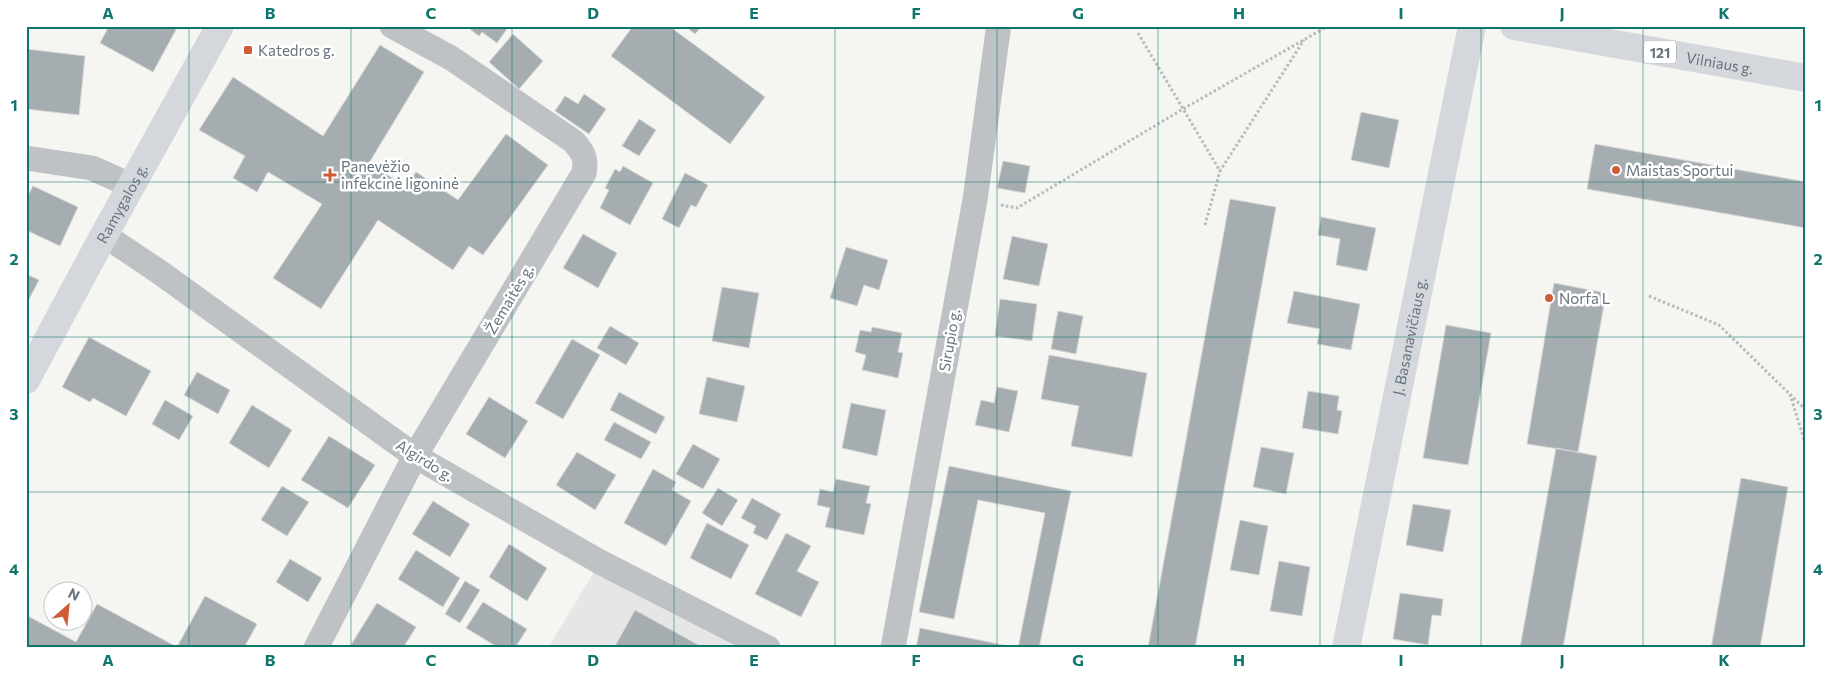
<svg xmlns="http://www.w3.org/2000/svg" width="1832" height="674" viewBox="0 0 1832 674" font-family="Commissioner,sans-serif">
<style>
.built{fill:#e5e6e5}
.building{fill:#a6adb1;stroke:#d6d6d4}
.lines{fill:none;stroke-linecap:round;stroke-linejoin:round}
.path{stroke:#b8bbbc;stroke-width:3;stroke-dasharray:2.5 2.5;stroke-linecap:butt}
.minor{stroke:#bec2c5;stroke-width:25}
.secondary{stroke:#d4d7db;stroke-width:28}
.primary{stroke:#d4d7db;stroke-width:28}
.trunk{stroke:#d4d7db;stroke-width:28}
.grid{fill:none;stroke:#0f766e;stroke-width:1;stroke-opacity:0.55}
.poi-dot{fill:#cf5b37;stroke:#fff;stroke-width:2}
.labels{text-anchor:middle;dominant-baseline:central;stroke-width:5;stroke-linejoin:round;paint-order:stroke}
.shield{fill:#fff;stroke:#959ea5;stroke-width:1}
.shield-label{font-size:14px;font-weight:bold;fill:#67747f}
.poi-label{font-size:15px;fill:#67747f;stroke:#fff;text-anchor:start}
.street-label{font-size:15px;fill:#67747f;stroke:#fff}
.neatline{fill:none;stroke:#0f766e;stroke-width:2}
.grid-label{font-size:16px;text-anchor:middle;font-weight:bold;fill:#0f766e}
</style>
<rect width="100%" height="100%" fill="#f5f5f2"/>
<path class="built" d="M 600,562 L 768,648 L 548,648 Z"/>
<path class="building" d="M 109,26 L 178,26 L 153,72 L 100,43 Z
M 466,26 L 509,26 L 497,43 L 482,32 L 479,36 Z
M 633,26 L 669,26 L 765,97 L 730,144 L 611,56 Z
M 685,26 L 702,26 L 695,34 Z
M 513,34 L 543,61 L 519,89 L 489,62 Z
M 380,45 L 424,72 L 369,163 L 406,187 L 416,172 L 458,200 L 506,134 L 548,165 L 483,255 L 469,246 L 453,270 L 378,220 L 321,309 L 273,278 L 322,204 L 268,172 L 257,192 L 233,178 L 245,156 L 199,130 L 233,77 L 323,136 Z
M 26,49 L 85,56 L 79,115 L 26,109 Z
M 584,94 L 606,109 L 589,134 L 555,111 L 565,96 L 578,104 Z
M 1361,112 L 1399,120 L 1389,168 L 1351,160 Z
M 639,119 L 656,130 L 639,156 L 622,146 Z
M 1595,144 L 1806,182 L 1806,228 L 1587,189 Z
M 1003,161 L 1030,166 L 1025,193 L 997,188 Z
M 623,166 L 653,183 L 630,225 L 600,208 L 609,190 L 605,188 L 615,169 L 620,172 Z
M 685,173 L 708,185 L 696,207 L 691,205 L 679,228 L 662,219 Z
M 33,186 L 78,207 L 60,246 L 26,230 L 26,199 Z
M 1230,199 L 1276,207 L 1195,648 L 1148,648 Z
M 1321,217 L 1376,228 L 1367,271 L 1336,265 L 1340,239 L 1318,235 Z
M 583,234 L 617,253 L 598,288 L 563,268 Z
M 1012,236 L 1048,244 L 1039,286 L 1003,279 Z
M 846,247 L 888,260 L 879,290 L 864,285 L 857,306 L 830,298 Z
M 26,274 L 39,280 L 26,305 Z
M 1554,283 L 1606,293 L 1578,452 L 1527,444 Z
M 722,287 L 759,293 L 749,348 L 712,341 Z
M 1294,291 L 1360,304 L 1351,350 L 1317,344 L 1320,329 L 1287,323 Z
M 1000,299 L 1037,304 L 1032,341 L 995,336 Z
M 1058,311 L 1083,316 L 1076,354 L 1051,349 Z
M 1446,325 L 1491,333 L 1468,465 L 1423,458 Z
M 610,326 L 639,343 L 626,365 L 597,348 Z
M 872,327 L 902,333 L 898,352 L 903,353 L 898,378 L 862,370 L 866,355 L 855,352 L 860,330 L 871,332 Z
M 89,337 L 151,371 L 126,416 L 93,398 L 90,402 L 62,387 Z
M 572,339 L 600,355 L 563,419 L 535,403 Z
M 1049,355 L 1147,373 L 1132,457 L 1071,446 L 1079,406 L 1041,399 Z
M 197,372 L 230,390 L 218,414 L 184,395 Z
M 707,377 L 745,386 L 737,422 L 699,414 Z
M 997,387 L 1018,391 L 1009,432 L 975,425 L 981,400 L 994,403 Z
M 1308,391 L 1339,396 L 1337,410 L 1342,411 L 1338,434 L 1302,428 Z
M 619,392 L 665,417 L 656,434 L 610,410 Z
M 489,397 L 528,421 L 505,458 L 466,434 Z
M 165,400 L 193,416 L 179,440 L 152,424 Z
M 851,403 L 886,410 L 877,456 L 842,448 Z
M 252,405 L 292,430 L 269,468 L 229,443 Z
M 614,422 L 651,442 L 641,459 L 604,440 Z
M 329,436 L 375,465 L 348,508 L 301,480 Z
M 693,444 L 720,459 L 703,489 L 676,474 Z
M 1261,447 L 1294,453 L 1286,494 L 1253,487 Z
M 1556,448 L 1597,456 L 1563,648 L 1520,648 Z
M 577,452 L 616,475 L 595,510 L 556,485 Z
M 949,466 L 1071,491 L 1039,648 L 916,648 L 920,628 L 1018,648 L 1045,513 L 978,500 L 954,619 L 919,612 Z
M 653,469 L 676,482 L 672,490 L 691,501 L 666,546 L 624,523 Z
M 1741,478 L 1788,487 L 1760,648 L 1711,648 Z
M 836,479 L 870,486 L 866,503 L 871,504 L 864,535 L 825,527 L 830,508 L 817,505 L 820,489 L 833,492 Z
M 282,486 L 309,502 L 287,536 L 261,520 Z
M 718,488 L 738,500 L 722,526 L 702,513 Z
M 752,498 L 781,514 L 767,540 L 753,533 L 756,526 L 741,518 Z
M 433,501 L 470,524 L 450,557 L 412,534 Z
M 1413,504 L 1451,510 L 1443,552 L 1406,545 Z
M 1240,520 L 1268,526 L 1259,575 L 1230,570 Z
M 707,523 L 749,545 L 731,579 L 690,558 Z
M 786,533 L 811,546 L 797,571 L 819,582 L 801,617 L 755,594 Z
M 509,544 L 547,568 L 527,601 L 489,577 Z
M 416,550 L 460,578 L 443,607 L 398,579 Z
M 290,559 L 322,578 L 308,602 L 276,582 Z
M 1279,561 L 1310,567 L 1302,616 L 1270,611 Z
M 465,581 L 480,590 L 460,623 L 445,614 Z
M 1400,593 L 1443,599 L 1441,616 L 1432,615 L 1428,645 L 1393,639 Z
M 205,596 L 257,624 L 244,648 L 26,648 L 26,615 L 76,642 L 97,604 L 177,647 Z
M 483,602 L 527,629 L 515,648 L 499,648 L 466,628 Z
M 377,603 L 416,627 L 403,648 L 349,648 Z
M 635,610 L 704,648 L 614,648 Z"/>
<g class="lines">
<path class="path" d="M 1138,33 L 1220,171 L 1304,40
M 1001,205 L 1017,208 L 1183,109 L 1328,26
M 1205,225 L 1220,171
M 1649,296 L 1719,325 L 1806,410
M 1790,394 L 1806,446"/>
<path class="minor" d="M 26,158 L 92,168 L 132,186
M 104,235 L 158,271 L 415,456 L 600,562 L 768,648
M 316,648 L 415,456 L 584,173 C 587,158 583,152 573,141 L 451,58 L 392,26
M 893,648 L 975,200 L 998,31"/>
<path class="secondary" id="s1" d="M 26,380 L 104,235 L 220,26"/>
<path class="primary" id="s2" d="M 1514,26 L 1806,78"/>
<path class="trunk" id="s3" d="M 1346,648 L 1472,26"/>
</g>
<path class="grid" d="M 189,26 L 189,648M 351,26 L 351,648M 512,26 L 512,648M 674,26 L 674,648M 835,26 L 835,648M 997,26 L 997,648M 1158,26 L 1158,648M 1320,26 L 1320,648M 1481,26 L 1481,648M 1643,26 L 1643,648M 26,182 L 1806,182M 26,337 L 1806,337M 26,492 L 1806,492"/>
<g class="poi-dot">
<rect x="243" y="45" width="10" height="10" rx="2.5"/>
<circle cx="1616" cy="170" r="5"/>
<path d="M327.5 167.5h5v5h5v5h-5v5h-5v-5h-5v-5h5z"/>
<circle cx="1549" cy="298" r="5"/>
</g>
<g class="labels">
<rect class="shield" x="1644" y="40.5" width="32" height="23" rx="4"/>
<g class="shield-label">
<text x="1660" y="52">121</text>
</g>
<g class="poi-label">
<text x="258" y="50">Katedros g.</text>
<text x="341" y="166">Panevėžio<tspan x="341" dy="17">infekcinė ligoninė</tspan></text>
<text x="1626" y="170">Maistas Sportui</text>
<text x="1559" y="298">Norfa L</text>
</g>
<g class="street-label">
<text stroke="none"><textPath href="#s2" startOffset="209">Vilniaus g.</textPath></text>
<text stroke="none"><textPath href="#s1" startOffset="201">Ramygalos g.</textPath></text>
<text transform="translate(509 299) rotate(-59)">Žemaitės g.</text>
<text stroke="none"><textPath href="#s3" startOffset="318">J. Basanavičiaus g.</textPath></text>
<text transform="translate(949 340) rotate(-80)">Sirupio g.</text>
<text transform="translate(425 460) rotate(32)">Algirdo g.</text>
</g>
</g>
<rect width="1832" height="674" fill="none" stroke="#ffffff" stroke-width="55"/>
<g transform="translate(68 606) rotate(27)"><circle r="24" fill="#ffffff" stroke="#c2c7cc"/>
<path d="M0-4L9 19L0 12L-9 19Z" fill="#cf5b37"/>
<text y="-8" font-size="14" font-weight="bold" text-anchor="middle" fill="#67747f">N</text>
</g>
<rect x="28" y="28" width="1776" height="618" class="neatline"/>
<g class="grid-label">
<text x="108" y="19">A</text>
<text x="270" y="19">B</text>
<text x="431" y="19">C</text>
<text x="593" y="19">D</text>
<text x="754" y="19">E</text>
<text x="916" y="19">F</text>
<text x="1078" y="19">G</text>
<text x="1239" y="19">H</text>
<text x="1401" y="19">I</text>
<text x="1562" y="19">J</text>
<text x="1724" y="19">K</text>
<text x="14" y="111">1</text>
<text x="1818" y="111">1</text>
<text x="14" y="265">2</text>
<text x="1818" y="265">2</text>
<text x="14" y="420">3</text>
<text x="1818" y="420">3</text>
<text x="14" y="575">4</text>
<text x="1818" y="575">4</text>
<text x="108" y="666">A</text>
<text x="270" y="666">B</text>
<text x="431" y="666">C</text>
<text x="593" y="666">D</text>
<text x="754" y="666">E</text>
<text x="916" y="666">F</text>
<text x="1078" y="666">G</text>
<text x="1239" y="666">H</text>
<text x="1401" y="666">I</text>
<text x="1562" y="666">J</text>
<text x="1724" y="666">K</text>
</g>
</svg>
